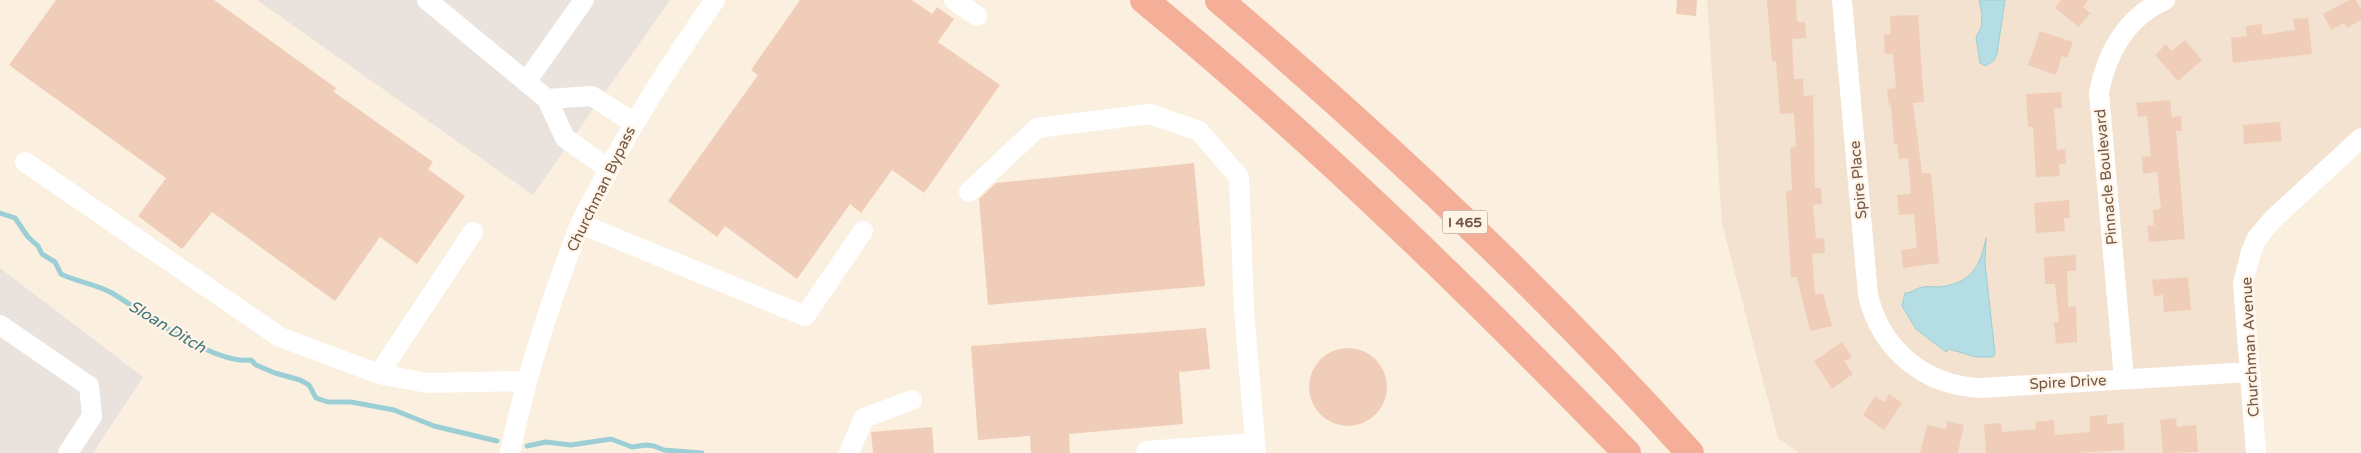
<svg xmlns="http://www.w3.org/2000/svg" width="2361" height="453" viewBox="0 0 2361 453" font-family="'Varela Round',sans-serif">
<style>
.residential{fill:#f3e2cf}
.industrial{fill:#eae2dc}
.water{fill:#b5dee4;stroke:#9cced5}
.lines{fill:none;stroke-linecap:round;stroke-linejoin:round}
.stream{stroke:#9cced5;stroke-width:5}
.building{fill:#f0cdb8}
.minor{stroke:#fff;stroke-width:20}
.highway{stroke:#f5ae97;stroke-width:28}
.labels{text-anchor:middle;dominant-baseline:central;stroke-width:4.5;stroke-linejoin:round;paint-order:stroke}
.shield{fill:#fff4e6;stroke:#9c8577;stroke-width:1}
.shield-label{font-size:14px;font-weight:bold;fill:#715648}
.street-label{font-size:15px;fill:#715648;stroke:#fff4e6}
.water-label{font-size:16px;font-style:italic;fill:#3f757e;stroke:#fff4e6}
</style>
<rect width="100%" height="100%" fill="#fbf0e0"/>
<path class="residential" d="M 1707,0 L 2361,0 L 2361,137 L 2251,252 L 2256,453 L 1799,453 L 1778,438 L 1722,224 Z"/>
<path class="industrial" d="M 257,0 L 670,0 L 533,195 Z
M 0,268 L 143,377 L 93,453 L 0,453 Z"/>
<path class="water" d="M 1979,0 L 2005,0 L 1997,54 L 1994,60 L 1986,66 L 1980,63 L 1976,37 L 1981,28 L 1982,14 Z
M 1986,238 L 1985,263 L 1995,354 L 1993,357 L 1976,357 L 1949,349 L 1946,352 L 1916,329 L 1902,306 L 1905,293 C 1912,293 1916,288 1923,287 C 1928,286 1934,287 1939,287 C 1971,283 1980,268 1986,238 Z"/>
<g class="lines">
<path class="stream" d="M 0,213 L 15,218 L 28,237 L 38,246 L 42,254 L 55,262 L 61,274 C 77,282 96,284 112,293 C 145,313 213,365 251,360 L 256,365 L 275,373 L 300,380 L 309,385 L 316,398 L 328,402 L 351,402 L 394,410 L 434,426 L 497,441
M 527,446 L 546,442 L 571,445 L 611,439 L 632,447 L 646,445 L 654,446 L 664,450 L 702,453"/>
</g>
<path class="building" d="M 56,0 L 214,0 L 336,88 L 334,92 L 433,162 L 428,169 L 465,196 L 417,264 L 380,237 L 335,301 L 212,212 L 182,249 L 138,216 L 166,178 L 9,65 Z
M 800,0 L 912,0 L 932,14 L 937,7 L 954,19 L 938,42 L 1000,85 L 924,193 L 892,170 L 861,213 L 850,204 L 797,279 L 725,226 L 717,237 L 668,201 L 758,75 L 751,70 Z
M 1677,0 L 1697,0 L 1696,16 L 1676,14 Z
M 1767,0 L 1796,0 L 1797,22 L 1805,22 L 1806,38 L 1792,39 L 1794,79 L 1803,79 L 1804,96 L 1813,95 L 1815,188 L 1821,188 L 1822,204 L 1813,205 L 1816,239 L 1824,238 L 1825,253 L 1812,254 L 1815,295 L 1823,293 L 1832,326 L 1810,331 L 1797,277 L 1791,277 L 1786,191 L 1792,190 L 1790,148 L 1796,147 L 1794,113 L 1780,114 L 1776,61 L 1772,61 Z
M 2061,0 L 2088,0 L 2083,7 L 2090,13 L 2079,27 L 2055,8 Z
M 2349,0 L 2356,0 L 2361,10 L 2361,20 L 2347,28 L 2344,23 L 2331,30 L 2323,14 Z
M 1918,15 L 1924,102 L 1913,103 L 1922,173 L 1931,173 L 1939,263 L 1903,268 L 1901,250 L 1917,248 L 1914,214 L 1899,215 L 1897,195 L 1911,194 L 1908,158 L 1899,159 L 1897,143 L 1894,144 L 1891,105 L 1889,105 L 1887,89 L 1896,88 L 1893,54 L 1885,54 L 1884,35 L 1891,34 L 1890,16 Z
M 2308,18 L 2312,54 L 2233,63 L 2231,38 L 2247,36 L 2246,26 L 2262,24 L 2262,35 L 2295,30 L 2293,19 Z
M 2040,31 L 2073,42 L 2067,58 L 2062,56 L 2056,75 L 2028,65 Z
M 2185,40 L 2202,60 L 2178,81 L 2155,55 L 2166,44 L 2172,51 Z
M 2061,92 L 2062,108 L 2054,109 L 2057,150 L 2065,149 L 2066,164 L 2059,164 L 2060,176 L 2036,177 L 2033,127 L 2028,127 L 2026,94 Z
M 2170,100 L 2172,117 L 2181,116 L 2182,131 L 2176,131 L 2185,239 L 2149,242 L 2147,226 L 2154,225 L 2153,210 L 2161,209 L 2157,172 L 2143,174 L 2142,157 L 2151,156 L 2147,116 L 2138,117 L 2136,103 Z
M 2280,122 L 2282,141 L 2244,144 L 2243,125 Z
M 1194,163 L 1205,286 L 988,305 L 979,199 L 996,183 Z
M 2069,200 L 2070,218 L 2064,218 L 2065,231 L 2036,233 L 2034,203 Z
M 2076,255 L 2076,271 L 2067,271 L 2068,307 L 2076,306 L 2077,342 L 2056,344 L 2054,322 L 2059,322 L 2055,284 L 2045,284 L 2044,257 Z
M 2188,277 L 2191,310 L 2164,312 L 2163,295 L 2154,296 L 2152,280 Z
M 1206,328 L 1210,369 L 1179,372 L 1183,424 L 1069,434 L 1070,453 L 1031,453 L 1030,436 L 978,440 L 971,346 Z
M 1842,342 L 1852,357 L 1844,361 L 1853,374 L 1832,389 L 1814,361 Z
M1309 387a39 39 0 1 1 78 0a39 39 0 1 1-78 0Z
M 1889,394 L 1902,403 L 1884,430 L 1863,415 L 1875,396 L 1884,402 Z
M 2107,415 L 2107,424 L 2123,423 L 2125,450 L 2076,453 L 1986,453 L 1984,424 L 2001,423 L 2002,432 L 2036,429 L 2035,422 L 2054,420 L 2055,435 L 2090,432 L 2090,416 Z
M 2176,418 L 2177,427 L 2196,425 L 2198,452 L 2163,453 L 2160,420 Z
M 1947,421 L 1964,425 L 1958,453 L 1920,453 L 1927,425 L 1946,429 Z
M 932,427 L 934,453 L 873,453 L 871,432 Z"/>
<g class="lines">
<path class="minor" d="M 427,0 L 547,99 L 592,96 L 634,123
M 954,0 L 977,16
M 1842,0 L 1868,295 C 1881,350 1925,386 1981,388 L 2250,372
M 526,82 L 584,0
M 547,99 L 565,138 L 609,169
M 25,162 L 280,337 L 379,374 L 427,383 L 526,381
M 969,192 L 1037,128 L 1150,114 L 1199,131 L 1239,177 L 1244,310 L 1256,453
M 581,224 L 805,316 L 863,231
M 0,325 L 89,386 L 92,416 L 68,453
M 379,374 L 473,232
M 2124,379 L 2099,93 C 2106,54 2126,17 2165,0
M 510,453 C 526,374 551,299 580,225 C 586,210 596,195 603,181 C 635,117 674,59 715,0
M 849,453 L 864,418 L 912,400
M 1146,453 L 1147,451 L 1255,443
M 2256,453 L 2243,283 L 2251,252 L 2257,238 L 2273,219 L 2361,138"/>
<path class="highway" d="M 1144,0 C 1316,141 1472,294 1627,453
M 1219,0 C 1385,141 1544,291 1690,453"/>
</g>
<g class="labels">
<rect class="shield" x="1442.5" y="210.5" width="45" height="23" rx="4"/>
<g class="shield-label">
<text x="1465" y="222">I 465</text>
</g>
<g class="street-label">
<text transform="translate(2106 177) rotate(-95)">Pinnacle Boulevard</text>
<text transform="translate(1858 180) rotate(-95)">Spire Place</text>
<text transform="translate(601 189) rotate(-64)">Churchman Bypass</text>
<text transform="translate(2250 347) rotate(-93)">Churchman Avenue</text>
<text transform="translate(2068 382) rotate(-3)">Spire Drive</text>
</g>
<g class="water-label">
<text transform="translate(167 327) rotate(31)">Sloan Ditch</text>
</g>
</g>
</svg>
